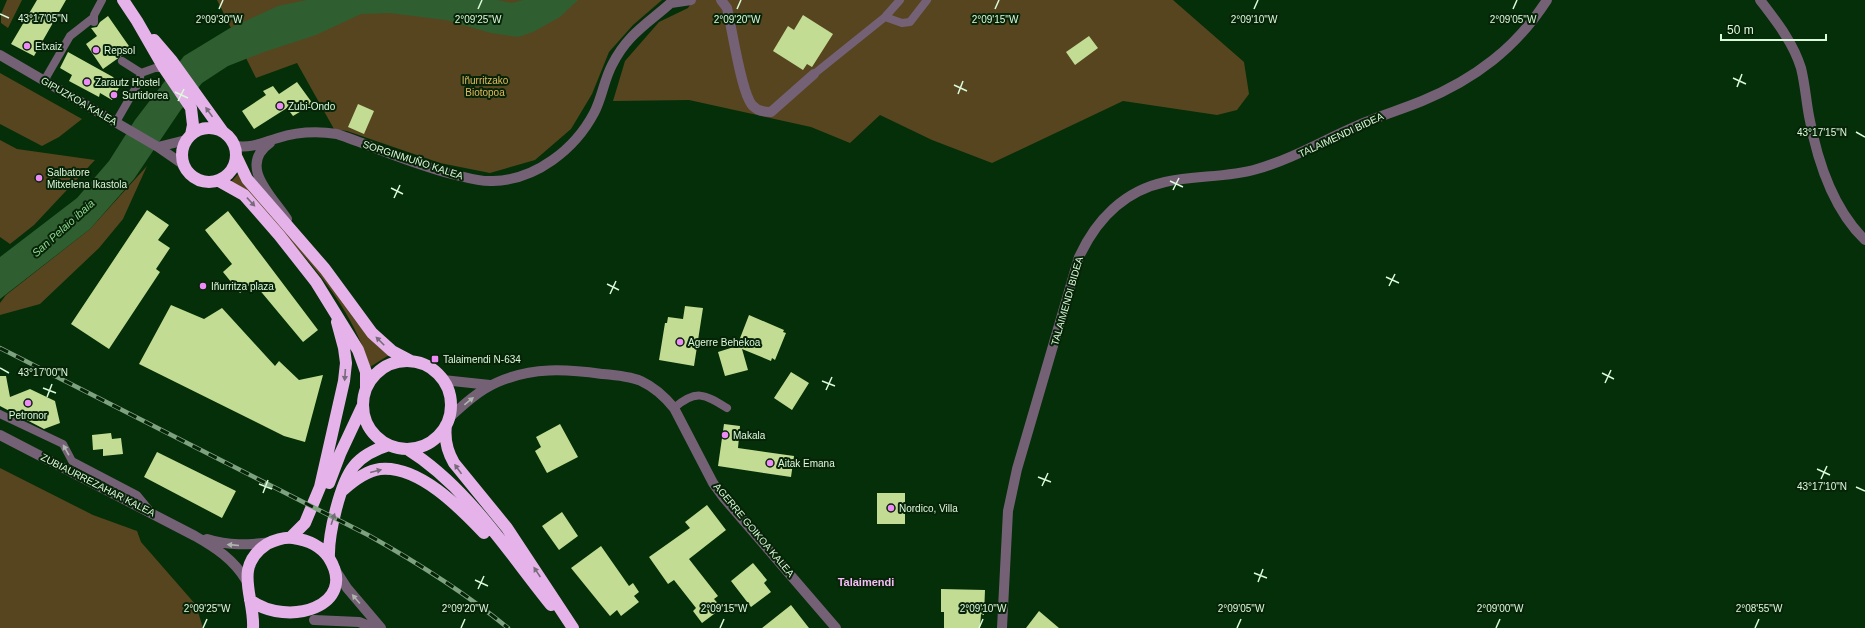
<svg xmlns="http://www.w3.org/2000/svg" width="1865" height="628" viewBox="0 0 1865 628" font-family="Arial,sans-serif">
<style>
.green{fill:#57451f}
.water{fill:#2f5f30}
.building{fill:#c2dc94}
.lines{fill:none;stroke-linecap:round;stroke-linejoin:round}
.lane{stroke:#756176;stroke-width:8}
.street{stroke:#756176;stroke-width:10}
.highway{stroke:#e5b3e9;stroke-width:12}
.rail-casing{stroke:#7ea280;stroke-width:4.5}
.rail{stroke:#072308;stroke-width:3;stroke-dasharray:9;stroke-linecap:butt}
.oneway{fill:#766b78}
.oneway2{fill:#aeb5ae}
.ticks{fill:none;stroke:#dcf9db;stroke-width:1.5}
.poi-dot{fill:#ef8bf7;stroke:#072308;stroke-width:1.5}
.labels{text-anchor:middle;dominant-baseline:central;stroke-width:4;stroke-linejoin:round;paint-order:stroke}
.poi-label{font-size:10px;fill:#dcf9db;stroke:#072308;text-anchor:start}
.park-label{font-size:10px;fill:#e5ba5d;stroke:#072308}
.street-label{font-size:10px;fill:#dcf9db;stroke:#072308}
.water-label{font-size:11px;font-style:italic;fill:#8dd48d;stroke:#072308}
.neighbourhood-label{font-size:11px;font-weight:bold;fill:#f6bef9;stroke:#072308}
.ticks-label{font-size:10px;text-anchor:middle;fill:#dcf9db;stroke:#072308;stroke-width:4;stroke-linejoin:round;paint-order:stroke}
</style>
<rect width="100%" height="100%" fill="#042f08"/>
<path class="green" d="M 7,0 L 22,0 L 8,28 L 1,23 L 1,14 Z
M 217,0 L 662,0 L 633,25 L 609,52 L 592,94 L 571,129 L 535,160 L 490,173 L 440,163 L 347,131 L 334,129 L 297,63 L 256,78 Z
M 693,0 L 1173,0 L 1244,62 L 1249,94 L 1237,110 L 1217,115 L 1123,101 L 992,163 L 932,140 L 880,115 L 850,143 L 811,127 L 689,100 L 613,101 L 625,61 L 659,22 L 688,8 Z
M 0,73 L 82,119 L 59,137 L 42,146 L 0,124 Z
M 0,140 L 17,149 L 95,160 L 34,225 L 10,244 L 0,237 Z
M 147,166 L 123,219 L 99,248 L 40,304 L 0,315 L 0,303 L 6,295 L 90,229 Z
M 239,173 C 264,203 292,231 315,262 C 336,291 360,335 389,355 L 370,367 C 347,292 287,236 231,182 Z
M 0,468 L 93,515 L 137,531 L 141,542 L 196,605 L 203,628 L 0,628 Z"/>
<path class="water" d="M 307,0 L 497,0 L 512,3 L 523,0 L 578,0 L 560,17 L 533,32 L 518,37 L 491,33 L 446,20 L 389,13 L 361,14 L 316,35 L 264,52 L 228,66 L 202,83 L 180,111 L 134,179 L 90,229 L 0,299 L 0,257 L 77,198 L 109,161 L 135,120 L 184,56 L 230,28 L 278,6 Z"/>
<path class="building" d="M 37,0 L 66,0 L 34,56 L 11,44 Z
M 803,15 L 833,34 L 812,67 L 807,64 L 803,70 L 773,51 L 788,26 L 794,30 Z
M 108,16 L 131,49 L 103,69 L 86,44 L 97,36 L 91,28 L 97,27 L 100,22 Z
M 1089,36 L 1098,48 L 1075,65 L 1066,52 Z
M 68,52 L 113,77 L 120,86 L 112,100 L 100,93 L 99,97 L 69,81 L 72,75 L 60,68 Z
M 297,82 L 313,104 L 293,116 L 287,108 L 254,129 L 242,111 L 266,95 L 263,91 L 273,86 L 279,94 Z
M 358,104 L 374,111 L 364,134 L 348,127 Z
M 147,210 L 169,225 L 158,240 L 170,248 L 156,269 L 160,272 L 109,349 L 71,324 Z
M 228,211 L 318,330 L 303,342 L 253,282 L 240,293 L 223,272 L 232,264 L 205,230 Z
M 171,305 L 204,319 L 222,308 L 275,366 L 279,361 L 299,380 L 323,375 L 305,442 L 284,436 L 139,364 Z
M 685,306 L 703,308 L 694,366 L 659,360 L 665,323 L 667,323 L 668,317 L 683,319 Z
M 749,315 L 784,330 L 783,332 L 786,333 L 775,360 L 772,358 L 771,361 L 742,349 L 748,370 L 725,376 L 718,352 L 737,346 Z
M 791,372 L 809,383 L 792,410 L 774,398 Z
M 0,376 L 6,376 L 10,397 L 30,389 L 55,401 L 60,423 L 44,429 L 0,406 Z
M 560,424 L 578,457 L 547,473 L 535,451 L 541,447 L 536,437 Z
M 724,424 L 740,426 L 738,448 L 794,456 L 791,477 L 718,466 Z
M 111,433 L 112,439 L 121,438 L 123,454 L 103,456 L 103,449 L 93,450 L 92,435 Z
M 157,452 L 236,491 L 222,518 L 144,477 Z
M 877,493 L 905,493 L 905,524 L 877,524 Z
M 707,505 L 726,530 L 689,559 L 718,596 L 714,599 L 722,608 L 702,623 L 693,611 L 696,608 L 674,580 L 668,584 L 649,557 L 690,528 L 685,522 Z
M 562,512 L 578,536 L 559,550 L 542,526 Z
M 601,546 L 629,586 L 633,583 L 639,592 L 634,596 L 639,602 L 621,616 L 617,610 L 610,616 L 571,568 Z
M 753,563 L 767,580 L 764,583 L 771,592 L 751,607 L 731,581 Z
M 941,589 L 985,590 L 984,615 L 981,614 L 980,628 L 944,628 L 944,612 L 941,612 Z
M 791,605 L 809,628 L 762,628 Z
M 1039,611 L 1059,628 L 1026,628 Z"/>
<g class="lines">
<path class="lane" d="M 885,17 L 902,23 L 910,22 L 927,0
M 94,22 L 94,15 L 102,0
M 122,61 L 141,73 L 155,68 L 164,68
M 814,74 L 885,17 L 900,0
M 44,81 L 70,36 L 93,18
M 116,122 L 139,82 L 141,73
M 674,408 C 696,389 704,394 727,408
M 0,414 L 63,444 L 72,461 L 137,495 L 151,512"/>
<path class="street" d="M 721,0 L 727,8 C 732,28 741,92 752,105 C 757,111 764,112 771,112 L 814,74
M 1760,0 C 1776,21 1793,42 1801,68 C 1805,84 1806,100 1809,116 C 1817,160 1832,208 1865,240
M 671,3 L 691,0
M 0,55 L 158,147 L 184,165
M 270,143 C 237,166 273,197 287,219
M 235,146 C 253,148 261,143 278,138 C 297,132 317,131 337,134 C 375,147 413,164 452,174 C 465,177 479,182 493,181 C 536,180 575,149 594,113 C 602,98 604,80 612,65 C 628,33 649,23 674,0
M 158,147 L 186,140
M 443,380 L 490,385
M 449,418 C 463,405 479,390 498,382 C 532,367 566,369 602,374 C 615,375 629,376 641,381 C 654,387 665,397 674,408 L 713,483 L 724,498 L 836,628
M 0,435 L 195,536 C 216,548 233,559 246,580
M 207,539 C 229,546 248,545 272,542
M 334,568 L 347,588 L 381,628
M 314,620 L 359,622 L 374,628
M 1002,628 L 1008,511 L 1017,469 L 1079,257 C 1096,220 1124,191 1165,182 C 1195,175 1227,178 1257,169 C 1292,159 1322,141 1354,127 C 1376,117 1400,110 1422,101 C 1475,79 1516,48 1547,0"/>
<path class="highway" d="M 123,0 L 137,21 L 164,68 L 191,108 L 193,125 L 191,135
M 154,40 L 172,61 L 223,132
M182 155a27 27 0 1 1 54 0a27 27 0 1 1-54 0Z
M 237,158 L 247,179 L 325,269 L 372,333 L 392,351 L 411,361
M 219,181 L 244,195 L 279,235 L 316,282 L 358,350 L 366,372 L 366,388
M363 405a44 44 0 1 1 88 0a44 44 0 1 1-88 0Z
M 446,425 C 444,440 447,451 454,463 L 507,528 L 573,628
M 407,449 C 467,486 508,552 551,605
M 329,483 L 340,454 L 362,407
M 343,490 C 353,481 366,471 380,469 C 419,465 460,508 484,533
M 291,537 L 305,523 L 320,487 L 344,381 L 346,363 L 344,348 L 337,322
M 329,558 C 328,535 340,483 354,466 C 363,455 376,449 389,445
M 250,600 C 288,628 359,606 329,558 C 321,546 308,540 293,538 C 284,537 275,540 267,544 C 232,567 255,597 253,628"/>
<g class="rail-casing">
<path id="rail" d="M 0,348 L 368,535 C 418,563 464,592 508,628"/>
</g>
<use href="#rail" class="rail"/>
</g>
<defs><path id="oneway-solid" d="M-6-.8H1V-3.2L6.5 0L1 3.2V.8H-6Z"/></defs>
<g class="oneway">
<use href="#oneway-solid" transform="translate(209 112) rotate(-126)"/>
<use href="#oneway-solid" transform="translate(251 202) rotate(47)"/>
<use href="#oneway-solid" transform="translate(380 341) rotate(-135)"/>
<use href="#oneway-solid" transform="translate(345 375) rotate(94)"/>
<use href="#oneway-solid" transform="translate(458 469) rotate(-126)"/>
<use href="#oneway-solid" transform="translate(376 471) rotate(-14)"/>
<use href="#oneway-solid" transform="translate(333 519) rotate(-72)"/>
<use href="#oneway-solid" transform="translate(537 572) rotate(-124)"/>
</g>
<g class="oneway2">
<use href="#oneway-solid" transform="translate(469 401) rotate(-39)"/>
<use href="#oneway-solid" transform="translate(66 450) rotate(-119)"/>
<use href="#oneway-solid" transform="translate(233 545) rotate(-175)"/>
<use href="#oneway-solid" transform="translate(356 599) rotate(-131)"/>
</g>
<path class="ticks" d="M 219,9 L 223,0M 478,9 L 482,0M 737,9 L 741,0M 995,9 L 999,0M 1254,9 L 1258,0M 1513,9 L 1517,0M 0,14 L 9,18M 1733,78 L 1746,84M 954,85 L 967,91M 1737,87 L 1742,74M 175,92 L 188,98M 958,94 L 963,81M 178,101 L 184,89M 1856,132 L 1865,137M 1170,181 L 1183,187M 391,188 L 403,194M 1173,190 L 1179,178M 394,198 L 400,185M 1386,277 L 1399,283M 607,284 L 619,290M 1389,286 L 1395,274M 610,294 L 616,281M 0,368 L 9,373M 1602,373 L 1614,379M 822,381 L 835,386M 1605,383 L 1611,370M 43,388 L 56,393M 826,390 L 832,377M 47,397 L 52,384M 1817,469 L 1830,475M 1038,477 L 1051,482M 1821,479 L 1827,466M 259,484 L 272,489M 1042,486 L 1048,473M 1856,487 L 1865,491M 263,493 L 268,480M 1254,573 L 1267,578M 475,580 L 488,586M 1258,582 L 1263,569M 478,589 L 484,576M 203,628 L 207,619M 461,628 L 465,619M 720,628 L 724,619M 979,628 L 983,619M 1237,628 L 1241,619M 1496,628 L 1500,619M 1755,628 L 1759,619"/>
<g class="poi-dot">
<circle cx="27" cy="46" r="4"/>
<circle cx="96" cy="50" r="4"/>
<circle cx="87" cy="82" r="4"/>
<circle cx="114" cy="95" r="4"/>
<circle cx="280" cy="106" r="4"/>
<circle cx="39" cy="178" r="4"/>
<circle cx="203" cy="286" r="4"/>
<circle cx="680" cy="342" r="4"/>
<rect x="431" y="355" width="8" height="8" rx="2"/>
<circle cx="28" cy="403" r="4"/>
<circle cx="725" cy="435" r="4"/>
<circle cx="770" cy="463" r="4"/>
<circle cx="891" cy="508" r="4"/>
</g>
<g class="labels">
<g class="poi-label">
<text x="35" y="46">Etxaiz</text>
<text x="104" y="50">Repsol</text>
<text x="95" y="82">Zarautz Hostel</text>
<text x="122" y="95">Surtidorea</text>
<text x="288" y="106">Zubi-Ondo</text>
<text x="47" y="172">Salbatore<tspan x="47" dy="12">Mitxelena Ikastola</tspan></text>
<text x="211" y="286">Iñurritza plaza</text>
<text x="688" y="342">Agerre Behekoa</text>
<text x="443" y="359">Talaimendi N-634</text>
<text x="28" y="415" text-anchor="middle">Petronor</text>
<text x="733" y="435">Makala</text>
<text x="778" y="463">Aitak Emana</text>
<text x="899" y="508">Nordico, Villa</text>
</g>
<g class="park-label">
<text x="485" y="80">Iñurritzako<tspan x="485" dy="12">Biotopoa</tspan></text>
</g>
<g class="street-label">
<text transform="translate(79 101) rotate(30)">GIPUZKOA KALEA</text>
<text transform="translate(1341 135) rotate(-25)">TALAIMENDI BIDEA</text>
<text transform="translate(413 160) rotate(18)">SORGINMUÑO KALEA</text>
<text transform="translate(1067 301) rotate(-74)">TALAIMENDI BIDEA</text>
<text transform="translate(98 485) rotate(27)">ZUBIAURREZAHAR KALEA</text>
<text transform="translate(754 530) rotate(50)">AGERRE GOIKOA KALEA</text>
</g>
<g class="water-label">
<text transform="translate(63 228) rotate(-42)">San Pelaio ibaia</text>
</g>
<g class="neighbourhood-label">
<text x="866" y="582">Talaimendi</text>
</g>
</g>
<g class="ticks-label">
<text x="43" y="22">43°17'05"N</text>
<text x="478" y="23">2°09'25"W</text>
<text x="737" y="23">2°09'20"W</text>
<text x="219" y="23">2°09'30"W</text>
<text x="995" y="23">2°09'15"W</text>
<text x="1254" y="23">2°09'10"W</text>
<text x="1513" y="23">2°09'05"W</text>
<text x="1822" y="136">43°17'15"N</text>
<text x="43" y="376">43°17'00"N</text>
<text x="1822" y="490">43°17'10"N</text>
<text x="207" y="612">2°09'25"W</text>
<text x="465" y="612">2°09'20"W</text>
<text x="724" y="612">2°09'15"W</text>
<text x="983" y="612">2°09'10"W</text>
<text x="1241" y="612">2°09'05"W</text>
<text x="1500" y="612">2°09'00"W</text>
<text x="1759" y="612">2°08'55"W</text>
</g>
<path d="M1721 34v6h105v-6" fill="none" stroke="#dcf9db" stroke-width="2"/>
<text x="1727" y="34" font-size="12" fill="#dcf9db" stroke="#072308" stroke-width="3" paint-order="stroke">50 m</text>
</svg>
